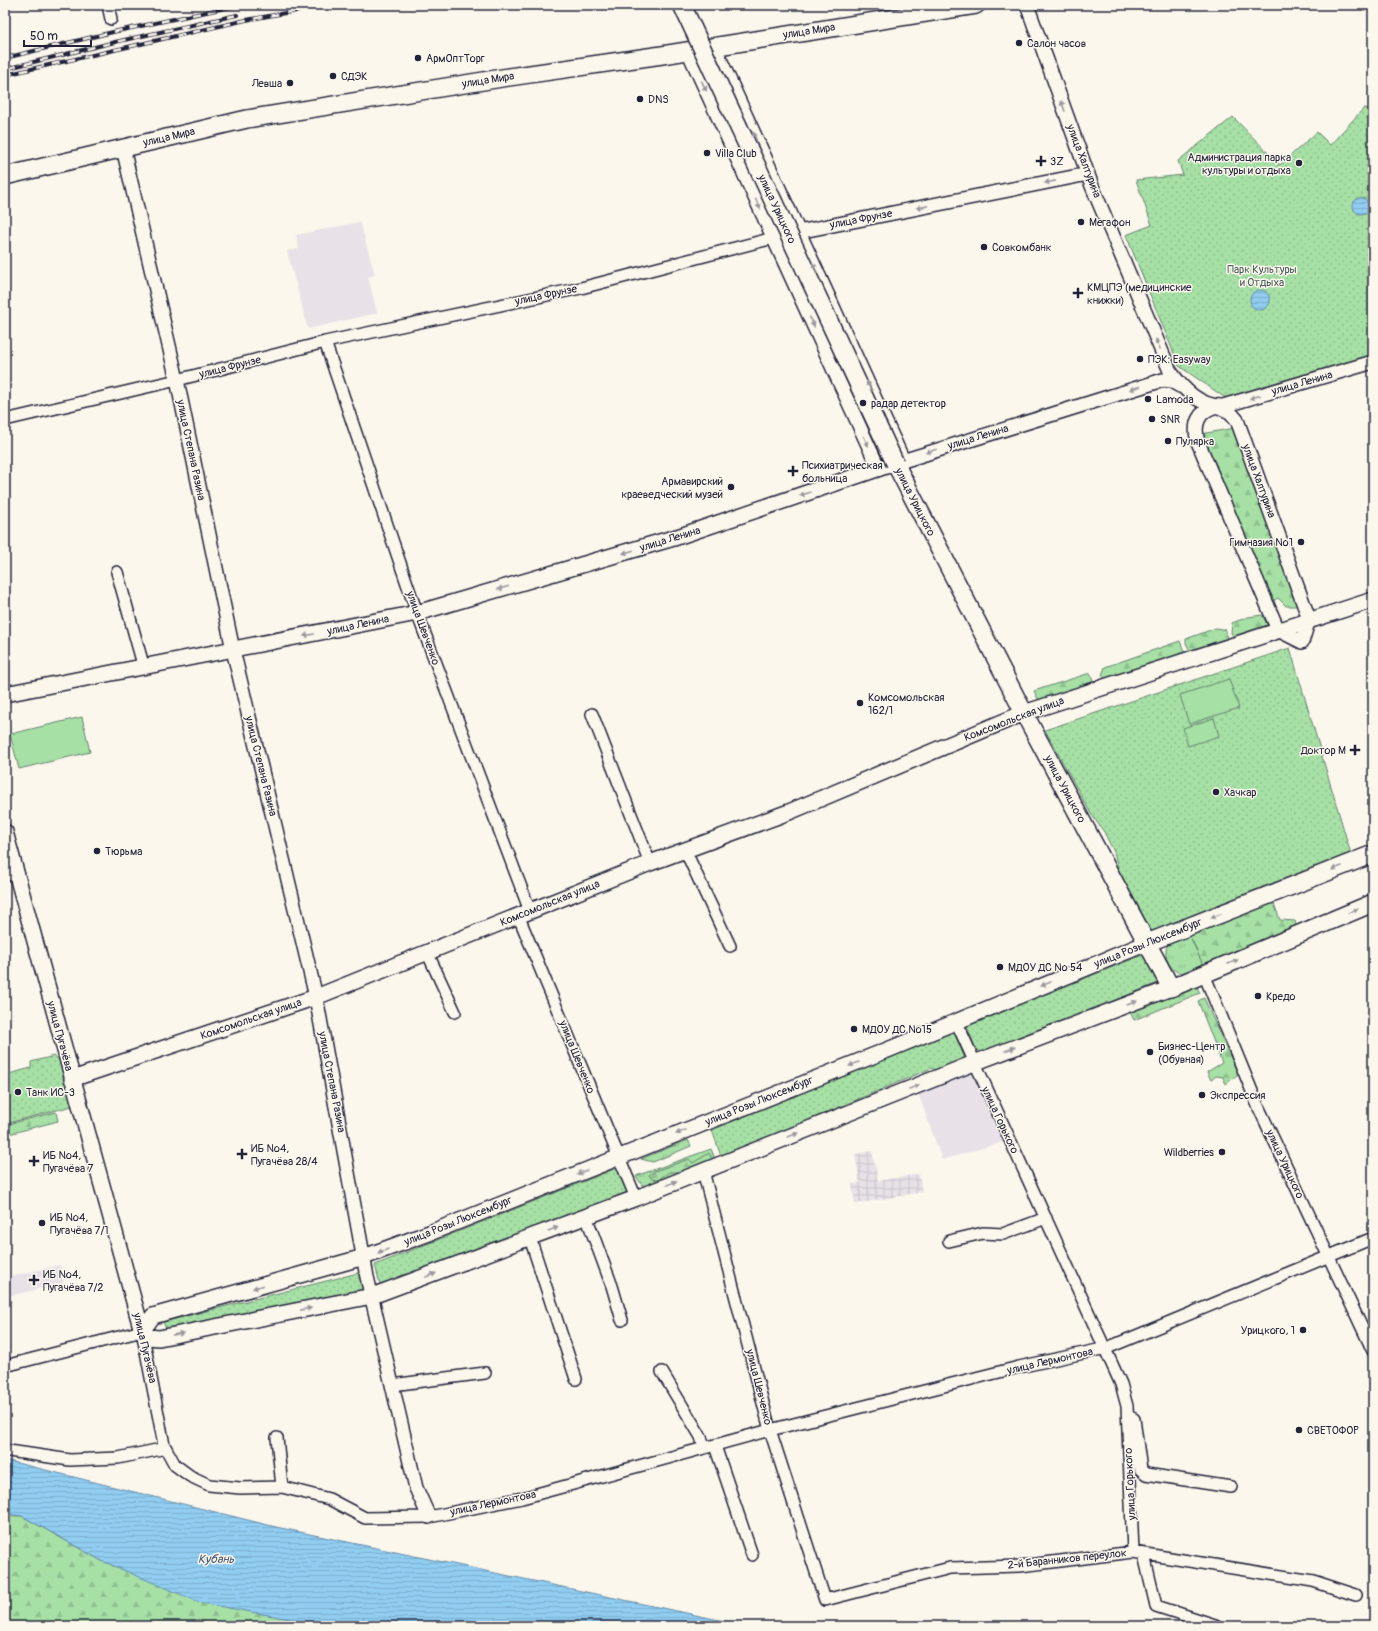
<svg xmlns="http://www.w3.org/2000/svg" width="1378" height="1631" viewBox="0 0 1378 1631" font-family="Pangolin,sans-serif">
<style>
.built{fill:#e8e1e8}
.industrial{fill:url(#industrial-grid)}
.grass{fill:url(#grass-tufts);stroke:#648170}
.forest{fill:url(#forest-firs);stroke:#648170}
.park{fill:url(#park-dots);stroke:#648170}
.pitch{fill:#a6e0a5;stroke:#648170}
.water{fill:url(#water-rules);stroke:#6489a8}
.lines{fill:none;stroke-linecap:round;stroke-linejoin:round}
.minor-casing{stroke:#22223b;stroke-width:14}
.tertiary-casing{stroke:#22223b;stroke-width:16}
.secondary-casing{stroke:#22223b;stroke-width:18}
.primary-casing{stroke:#22223b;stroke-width:20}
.minor{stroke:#fbf7ec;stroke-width:11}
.tertiary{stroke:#fbf7ec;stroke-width:13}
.secondary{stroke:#fbf7ec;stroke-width:15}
.primary{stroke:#fbf7ec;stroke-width:17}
.rail-casing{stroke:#22223b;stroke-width:4}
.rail{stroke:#fbf7ec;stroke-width:2.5;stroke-dasharray:8;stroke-linecap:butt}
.primary-bridge-casing{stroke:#22223b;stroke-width:20;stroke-linecap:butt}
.primary-bridge{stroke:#fbf7ec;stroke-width:17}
.oneway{fill:#99979c}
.poi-dot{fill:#22223b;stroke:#fbf7ec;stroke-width:1.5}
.labels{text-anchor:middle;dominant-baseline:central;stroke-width:3;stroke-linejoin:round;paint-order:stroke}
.street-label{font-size:11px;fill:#22223b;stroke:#fbf7ec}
.poi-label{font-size:11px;fill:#22223b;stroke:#fbf7ec;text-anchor:start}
.park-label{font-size:11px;fill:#4a5b5b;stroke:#fbf7ec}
.water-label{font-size:12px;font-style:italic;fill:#435572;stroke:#fbf7ec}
</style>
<defs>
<pattern id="industrial-grid" width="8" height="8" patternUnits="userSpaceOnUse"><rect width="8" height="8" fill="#e8e1e8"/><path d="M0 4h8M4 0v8" fill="none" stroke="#c7c1c8"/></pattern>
<pattern id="grass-tufts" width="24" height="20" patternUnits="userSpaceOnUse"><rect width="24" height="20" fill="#a6e0a5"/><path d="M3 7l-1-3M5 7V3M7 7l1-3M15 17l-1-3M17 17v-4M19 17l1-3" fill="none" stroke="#8fc08f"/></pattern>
<pattern id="forest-firs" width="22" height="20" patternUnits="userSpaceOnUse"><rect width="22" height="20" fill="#a6e0a5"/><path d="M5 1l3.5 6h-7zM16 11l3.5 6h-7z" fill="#8fc08f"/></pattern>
<pattern id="park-dots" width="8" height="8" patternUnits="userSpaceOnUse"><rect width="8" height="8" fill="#a6e0a5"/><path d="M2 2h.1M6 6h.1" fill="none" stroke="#8fc08f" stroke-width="1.8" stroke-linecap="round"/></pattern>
<pattern id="water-rules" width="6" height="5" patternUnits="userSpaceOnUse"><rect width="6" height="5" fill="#90cdf1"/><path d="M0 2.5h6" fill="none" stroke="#7cb0d0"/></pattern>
</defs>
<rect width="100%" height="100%" fill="#fbf7ec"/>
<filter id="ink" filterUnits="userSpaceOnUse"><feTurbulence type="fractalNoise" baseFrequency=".025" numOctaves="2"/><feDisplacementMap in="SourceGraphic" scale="8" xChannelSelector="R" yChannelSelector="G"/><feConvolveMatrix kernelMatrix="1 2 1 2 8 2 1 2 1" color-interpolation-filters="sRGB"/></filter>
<g filter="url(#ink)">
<path class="built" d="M 360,222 L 375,275 L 368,277 L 377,313 L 308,329 L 287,251 L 299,249 L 296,235 Z
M 976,1069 L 1010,1140 L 942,1160 L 918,1093 Z
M 60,1265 L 64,1283 L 5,1297 L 5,1278 Z"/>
<path class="industrial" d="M 872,1151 L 878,1181 L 919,1174 L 922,1192 L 855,1204 L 852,1184 L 860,1183 L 855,1154 Z"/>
<path class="grass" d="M 1189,934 L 1204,967 C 1198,969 1189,974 1182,973 C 1169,972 1161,953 1169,943 Z
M 688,1140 L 691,1146 L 653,1162 L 641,1159 Z
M 711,1149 L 716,1161 L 649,1188 L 642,1185 L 636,1176 Z"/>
<path class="forest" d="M 1235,428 L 1300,606 L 1286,606 L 1278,598 L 1272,602 L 1201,434 Z
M 1262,615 L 1269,628 L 1234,637 L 1231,633 L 1232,623 L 1248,617 Z
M 1216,628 L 1226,630 L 1227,640 L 1190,651 L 1186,643 L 1186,639 Z
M 1180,641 L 1186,656 L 1106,680 L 1102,675 L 1105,667 Z
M 1090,673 L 1095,686 L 1040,703 L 1034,691 Z
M 1273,901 L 1280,920 L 1295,921 L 1297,929 L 1204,967 L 1189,934 Z
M 1196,985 L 1200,993 L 1134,1020 L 1129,1010 Z
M 1204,998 L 1238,1074 L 1226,1084 L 1223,1077 L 1216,1076 L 1211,1080 L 1207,1072 L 1222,1063 L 1198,1001 Z
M 56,1112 L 58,1121 L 5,1135 L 5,1125 Z
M 709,1153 L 712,1159 L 706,1163 L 683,1172 L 669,1172 L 658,1180 L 652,1179 L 649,1175 L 655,1171 L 689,1159 L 693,1163 Z
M 5,1514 L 22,1516 L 102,1561 L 317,1626 L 5,1626 Z"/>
<path class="park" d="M 1364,108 L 1373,109 L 1373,359 L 1228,399 L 1221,395 L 1179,366 L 1126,235 L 1152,225 L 1136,180 L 1183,175 L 1178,161 L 1233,117 L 1280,165 L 1317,132 L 1330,145 Z
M 1290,648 L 1351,854 L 1152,932 L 1119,872 L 1114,852 L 1104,832 L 1091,814 L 1045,730 Z
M 1145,954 L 1160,982 L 978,1056 L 967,1026 Z
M 953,1030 L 966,1061 L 938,1072 L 932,1068 L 785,1130 L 782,1136 L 722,1159 L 712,1130 Z
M 54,1056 L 59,1060 L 72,1106 L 5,1124 L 5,1075 L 31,1068 L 31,1062 Z
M 617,1168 L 631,1195 L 381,1288 L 375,1265 Z
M 358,1273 L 365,1291 L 168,1333 L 163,1322 Z"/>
<path class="pitch" d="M 1229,679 L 1239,708 L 1189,724 L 1180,695 Z
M 82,717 L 90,752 L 19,769 L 10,734 Z
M 1214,718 L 1219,736 L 1188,746 L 1183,728 Z"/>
<path class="water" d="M1353 206a8 8 0 1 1 16 0a8 8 0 1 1-16 0Z
M1250 300a10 10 0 1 1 20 0a10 10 0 1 1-20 0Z
M 5,1460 L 276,1527 L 748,1626 L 317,1626 L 312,1623 L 201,1603 L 102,1561 L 22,1516 L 5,1514 Z"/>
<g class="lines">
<g class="minor-casing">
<path id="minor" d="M 108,5 L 111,19
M 325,342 L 417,613 L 530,911
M 5,420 L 177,380 L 325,342 L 581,288 L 781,236
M 117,572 L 144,668
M 592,714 L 650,863
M 685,850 L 730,946
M 5,875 L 15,874
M 518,915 L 636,1198
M 427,952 L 455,1012
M 1204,974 L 1258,1106 L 1373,1351
M 956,1021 L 1121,1384 L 1127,1406 L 1133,1552
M 703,1171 L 770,1430 L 825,1600 L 950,1568 L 1020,1566 L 1133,1552 L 1313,1581 L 1356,1595
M 586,1216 L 612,1286 L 622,1320
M 530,1238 L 576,1379
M 949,1241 L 983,1233 L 1003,1234 L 1046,1218
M 5,1366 L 142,1331 L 164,1445 L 175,1465 L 190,1476 L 209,1485 L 240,1488 L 282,1487 L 329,1499 L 365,1518 L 429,1517 L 522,1498 L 770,1430 L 1019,1367 L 1107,1348 L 1373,1238
M 662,1372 L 701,1437 L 704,1448
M 392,1385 L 485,1373
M 1128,1416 L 1134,1419 L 1141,1470 L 1146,1474 L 1231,1487
M 277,1438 L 282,1487
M 715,1446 L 752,1555
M 9,1451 L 70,1460 L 118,1458 L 166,1448
M 1144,1555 L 1156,1606 L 1218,1626"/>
</g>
<g class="tertiary-casing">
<path id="tertiary" d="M 1027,5 L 1092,186 L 1170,371 C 1183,389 1200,407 1223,406 L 1373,362
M 714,46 L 903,460
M 688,51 L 879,469
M 123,148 L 177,380 L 233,650 L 316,997 L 367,1277 L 416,1488 L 429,1517
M 798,232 L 1088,174
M 1217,406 L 1230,412 L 1237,420 L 1309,619 L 1302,642 L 1278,630 L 1198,442 C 1193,424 1198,411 1217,406 Z
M 896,463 L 1163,380 L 1171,381 L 1180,386"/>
</g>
<g class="secondary-casing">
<path id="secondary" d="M 5,694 L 417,613 L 677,537 L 895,463
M 5,832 L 142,1331
M 72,1079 L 316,997 L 650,863 L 789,812 L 1024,713 L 1373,600
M 142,1331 L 149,1337 L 159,1338 L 372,1296 L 636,1198 L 974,1063 L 1171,988
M 142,1331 L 153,1316 L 364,1257 L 432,1232 L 890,1049 L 1147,943"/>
</g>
<g class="primary-casing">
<path id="primary" d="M 5,176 L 247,119 L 502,78 L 662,55 L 976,5
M 895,463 L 1024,713 L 1171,988 L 1373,903
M 1147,943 L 1373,854"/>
</g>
<use href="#minor" class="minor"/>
<use href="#tertiary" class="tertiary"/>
<use href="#secondary" class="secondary"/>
<use href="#primary" class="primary"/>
<g class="rail-casing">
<path id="rail" d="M 5,58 L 113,32 L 239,5
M 9,68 L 115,42 L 237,15
M 5,75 L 246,20 L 330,5"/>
</g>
<use href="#rail" class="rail"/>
<g class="primary-bridge-casing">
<path id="primary-bridge" d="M 682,5 L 895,463"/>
</g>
<use href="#primary-bridge" class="primary-bridge"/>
</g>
<defs><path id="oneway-solid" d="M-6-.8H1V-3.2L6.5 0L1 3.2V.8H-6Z"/></defs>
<g class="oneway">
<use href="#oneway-solid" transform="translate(704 86) rotate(65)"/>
<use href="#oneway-solid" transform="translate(1063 106) rotate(-110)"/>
<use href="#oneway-solid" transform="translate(755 137) rotate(-114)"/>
<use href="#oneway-solid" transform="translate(1050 182) rotate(169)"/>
<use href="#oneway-solid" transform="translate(758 204) rotate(65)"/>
<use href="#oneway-solid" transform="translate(922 207) rotate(169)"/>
<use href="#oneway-solid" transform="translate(815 268) rotate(-115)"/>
<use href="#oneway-solid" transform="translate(812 322) rotate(65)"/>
<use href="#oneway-solid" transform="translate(1158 344) rotate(-113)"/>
<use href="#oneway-solid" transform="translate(869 386) rotate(-115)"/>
<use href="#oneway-solid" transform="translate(1135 388) rotate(163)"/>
<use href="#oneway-solid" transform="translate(1255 397) rotate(163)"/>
<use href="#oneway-solid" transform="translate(866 441) rotate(65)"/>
<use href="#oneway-solid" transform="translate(931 451) rotate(163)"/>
<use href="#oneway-solid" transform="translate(805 494) rotate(161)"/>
<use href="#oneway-solid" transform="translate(628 552) rotate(164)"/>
<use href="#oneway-solid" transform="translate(503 588) rotate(164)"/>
<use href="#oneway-solid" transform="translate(309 635) rotate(168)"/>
<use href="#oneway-solid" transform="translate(1337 868) rotate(159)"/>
<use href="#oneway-solid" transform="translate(1353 911) rotate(-23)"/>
<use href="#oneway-solid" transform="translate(1216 916) rotate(159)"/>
<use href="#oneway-solid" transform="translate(1233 962) rotate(-23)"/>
<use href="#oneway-solid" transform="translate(1046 984) rotate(158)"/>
<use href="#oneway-solid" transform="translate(1132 1003) rotate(-21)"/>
<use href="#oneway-solid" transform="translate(1010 1049) rotate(-21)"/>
<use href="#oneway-solid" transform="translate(854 1064) rotate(158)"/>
<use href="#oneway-solid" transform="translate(914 1087) rotate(-22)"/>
<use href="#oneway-solid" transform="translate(681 1132) rotate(158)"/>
<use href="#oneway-solid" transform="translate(793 1135) rotate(-22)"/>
<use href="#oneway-solid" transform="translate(582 1172) rotate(158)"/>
<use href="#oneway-solid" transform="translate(672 1183) rotate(-22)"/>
<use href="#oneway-solid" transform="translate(553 1229) rotate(-21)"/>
<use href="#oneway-solid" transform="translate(383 1251) rotate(160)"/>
<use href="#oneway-solid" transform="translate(431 1275) rotate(-21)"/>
<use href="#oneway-solid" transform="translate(258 1287) rotate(164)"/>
<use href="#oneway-solid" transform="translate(306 1309) rotate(-11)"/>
<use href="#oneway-solid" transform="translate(178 1334) rotate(-11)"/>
</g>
</g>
<g class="poi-dot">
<circle cx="1019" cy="43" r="4"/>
<circle cx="418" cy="58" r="4"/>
<circle cx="333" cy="76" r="4"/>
<circle cx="290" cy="83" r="4"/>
<circle cx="640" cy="99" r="4"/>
<circle cx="707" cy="153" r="4"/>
<path d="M1039 155h4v4h4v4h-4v4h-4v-4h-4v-4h4z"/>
<circle cx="1299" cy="163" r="4"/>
<circle cx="1081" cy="222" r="4"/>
<circle cx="984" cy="247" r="4"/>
<path d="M1076 287h4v4h4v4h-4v4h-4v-4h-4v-4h4z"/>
<circle cx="1140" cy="359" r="4"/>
<circle cx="1148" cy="399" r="4"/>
<circle cx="863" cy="403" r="4"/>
<circle cx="1152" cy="419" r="4"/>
<circle cx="1168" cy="441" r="4"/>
<path d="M791 465h4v4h4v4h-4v4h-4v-4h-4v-4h4z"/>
<circle cx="731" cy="487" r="4"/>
<circle cx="1301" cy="542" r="4"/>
<circle cx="860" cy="703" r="4"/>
<path d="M1353 744h4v4h4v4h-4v4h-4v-4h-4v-4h4z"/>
<circle cx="1216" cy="792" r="4"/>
<circle cx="97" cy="851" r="4"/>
<circle cx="1000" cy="967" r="4"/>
<circle cx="1258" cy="996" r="4"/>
<circle cx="854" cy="1029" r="4"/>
<circle cx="1150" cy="1052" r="4"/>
<circle cx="18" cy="1092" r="4"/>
<circle cx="1202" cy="1095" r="4"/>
<circle cx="1222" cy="1152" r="4"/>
<path d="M240 1148h4v4h4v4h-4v4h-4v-4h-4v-4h4z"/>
<path d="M32 1155h4v4h4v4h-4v4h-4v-4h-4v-4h4z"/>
<circle cx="42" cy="1223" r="4"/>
<path d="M32 1274h4v4h4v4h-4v4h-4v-4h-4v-4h4z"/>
<circle cx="1303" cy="1330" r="4"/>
<circle cx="1299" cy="1430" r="4"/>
</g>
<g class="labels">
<g class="street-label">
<text transform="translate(809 31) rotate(-9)">улица Мира</text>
<text transform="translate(488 80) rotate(-9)">улица Мира</text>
<text transform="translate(169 137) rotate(-13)">улица Мира</text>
<text transform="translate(1084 161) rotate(69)">улица Халтурина</text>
<text transform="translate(777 209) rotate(65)">улица Урицкого</text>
<text transform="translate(861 219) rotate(-11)">улица Фрунзе</text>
<text transform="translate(546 295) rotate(-12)">улица Фрунзе</text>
<text transform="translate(230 367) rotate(-14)">улица Фрунзе</text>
<text transform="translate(1302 383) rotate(-16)">улица Ленина</text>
<text transform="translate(978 437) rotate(-17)">улица Ленина</text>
<text transform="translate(191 450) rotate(78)">улица Степана Разина</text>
<text transform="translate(1259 481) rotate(70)">улица Халтурина</text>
<text transform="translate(915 502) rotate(63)">улица Урицкого</text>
<text transform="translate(670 539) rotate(-17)">улица Ленина</text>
<text transform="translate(358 625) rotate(-12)">улица Ленина</text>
<text transform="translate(423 628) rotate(70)">улица Шевченко</text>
<text transform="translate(1014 719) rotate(-21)">Комсомольская улица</text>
<text transform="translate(261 766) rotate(76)">улица Степана Разина</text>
<text transform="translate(1065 789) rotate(62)">улица Урицкого</text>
<text transform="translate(550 903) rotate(-22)">Комсомольская улица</text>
<text transform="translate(1148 943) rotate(-22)">улица Розы Люксембург</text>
<text transform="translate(251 1019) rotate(-19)">Комсомольская улица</text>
<text transform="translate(60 1036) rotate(75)">улица Пугачёва</text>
<text transform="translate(577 1057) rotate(68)">улица Шевченко</text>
<text transform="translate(332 1082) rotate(79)">улица Степана Разина</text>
<text transform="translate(759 1101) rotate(-22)">улица Розы Люксембург</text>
<text transform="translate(1000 1120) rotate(65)">улица Горького</text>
<text transform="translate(1285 1164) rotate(65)">улица Урицкого</text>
<text transform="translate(458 1221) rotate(-22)">улица Розы Люксембург</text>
<text transform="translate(145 1348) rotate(77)">улица Пугачёва</text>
<text transform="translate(1050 1361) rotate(-13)">улица Лермонтова</text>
<text transform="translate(759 1387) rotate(76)">улица Шевченко</text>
<text transform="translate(1130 1484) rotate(-93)">улица Горького</text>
<text transform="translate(493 1503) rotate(-12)">улица Лермонтова</text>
<text transform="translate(1067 1559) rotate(-6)">2-й Баранников переулок</text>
</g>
<g class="poi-label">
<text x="1027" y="43">Салон часов</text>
<text x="426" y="58">АрмОптТорг</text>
<text x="341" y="76">СДЭК</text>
<text x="282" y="83" text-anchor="end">Левша</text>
<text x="648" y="99">DNS</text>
<text x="715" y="153">Villa Club</text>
<text x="1291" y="157" text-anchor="end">Администрация парка<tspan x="1291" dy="13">культуры и отдыха</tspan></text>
<text x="1050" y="161">3Z</text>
<text x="1089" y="222">Мегафон</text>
<text x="992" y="247">Совкомбанк</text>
<text x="1087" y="287">КМЦПЭ (медицинские<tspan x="1087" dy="13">книжки)</tspan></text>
<text x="1148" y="359">ПЭК: Easyway</text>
<text x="1156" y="399">Lamoda</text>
<text x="871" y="403">радар детектор</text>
<text x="1160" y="419">SNR</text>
<text x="1176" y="441">Пулярка</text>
<text x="802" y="465">Психиатрическая<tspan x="802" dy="13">больница</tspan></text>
<text x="723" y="481" text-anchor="end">Армавирский<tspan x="723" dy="13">краеведческий музей</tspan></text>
<text x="1293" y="542" text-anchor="end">Гимназия №1</text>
<text x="868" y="697">Комсомольская<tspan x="868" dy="13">162/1</tspan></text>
<text x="1346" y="750" text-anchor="end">Доктор М</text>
<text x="1224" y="792">Хачкар</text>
<text x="105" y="851">Тюрьма</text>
<text x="1008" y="967">МДОУ ДС № 54</text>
<text x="1266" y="996">Кредо</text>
<text x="862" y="1029">МДОУ ДС №15</text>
<text x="1158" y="1046">Бизнес-Центр<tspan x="1158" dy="13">(Обувная)</tspan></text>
<text x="26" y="1092">Танк ИС-3</text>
<text x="1210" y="1095">Экспрессия</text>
<text x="251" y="1148">ИБ №4,<tspan x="251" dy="13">Пугачёва 28/4</tspan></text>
<text x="1214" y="1152" text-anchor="end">Wildberries</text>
<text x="43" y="1155">ИБ №4,<tspan x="43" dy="13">Пугачёва 7</tspan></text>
<text x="50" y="1217">ИБ №4,<tspan x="50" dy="13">Пугачёва 7/1</tspan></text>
<text x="43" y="1274">ИБ №4,<tspan x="43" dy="13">Пугачёва 7/2</tspan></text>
<text x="1295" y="1330" text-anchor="end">Урицкого, 1</text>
<text x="1307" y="1430">СВЕТОФОР</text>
</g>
<g class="park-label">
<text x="1262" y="269">Парк Культуры<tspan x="1262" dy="13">и Отдыха</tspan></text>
</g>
<g class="water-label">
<text x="216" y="1559">Кубань</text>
</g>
</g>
<rect width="1378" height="1631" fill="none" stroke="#fbf7ec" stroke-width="20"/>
<rect x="10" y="10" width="1358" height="1611" fill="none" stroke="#22223b" stroke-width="1.5" filter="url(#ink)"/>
<path d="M24 40v6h67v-6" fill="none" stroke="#22223b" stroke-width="2"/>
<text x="30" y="40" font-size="12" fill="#22223b" stroke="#fbf7ec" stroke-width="3" paint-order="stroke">50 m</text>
</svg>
